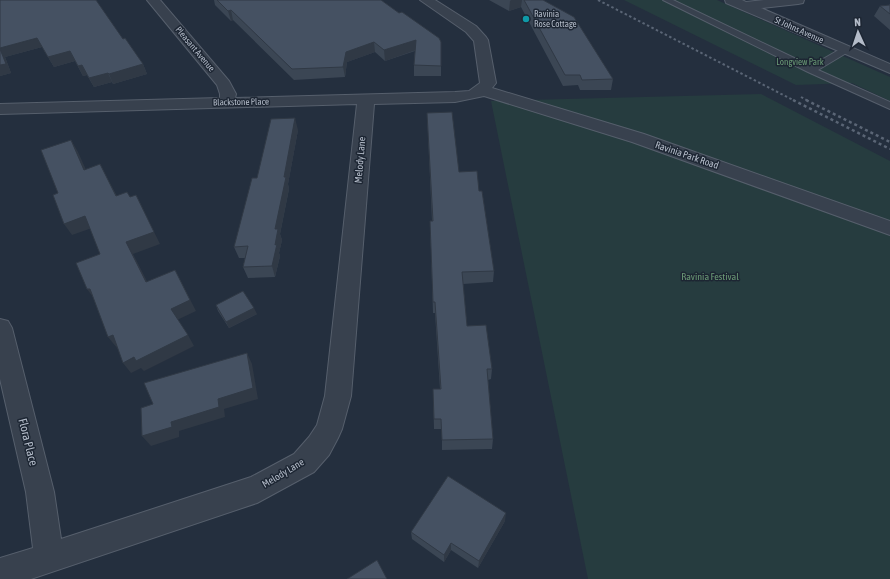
<svg xmlns="http://www.w3.org/2000/svg" width="890" height="579" viewBox="0 0 890 579" font-family="'Asap Condensed',sans-serif">
<style>
.green{fill:#263c3f}
.lines{fill:none;stroke-linecap:round;stroke-linejoin:round}
.service-casing{stroke:#565f6c;stroke-width:2}
.minor-casing{stroke:#565f6c;stroke-width:2}
.service{fill:#38414e;fill-rule:evenodd}
.minor{fill:#38414e;fill-rule:evenodd}
.rail-far1{stroke:#5a6575;stroke-width:2;stroke-dasharray:2.5 2.5;stroke-linecap:butt}
.rail{stroke:#5a6575;stroke-width:2.5;stroke-dasharray:3 3;stroke-linecap:butt}
.wall{fill:#3b4654}
.shaded-wall{fill:#303945}
.building{fill:#455162;stroke:#303945}
.culture-dot{fill:#0f9aa8;stroke:#1d2633;stroke-width:1.5}
.labels{text-anchor:middle;dominant-baseline:central;stroke-width:3;stroke-linejoin:round;paint-order:stroke}
.far-poi-label{font-size:9px;fill:#b4bcc9;stroke:#1d2633;text-anchor:start}
.far-street-label{font-size:9px;fill:#b4bcc9;stroke:#1d2633}
.far-park-label{font-size:9px;fill:#6b9a76;stroke:#1d2633}
.street-label{font-size:10px;fill:#b4bcc9;stroke:#1d2633}
.park-label{font-size:10px;fill:#6b9a76;stroke:#1d2633}
.near-street-label{font-size:12px;fill:#b4bcc9;stroke:#1d2633}
</style>
<rect width="100%" height="100%" fill="#242f3e"/>
<path class="green" d="M 624,0 L 717,0 L 890,77 L 890,101 L 852,83 L 796,85 Z
M 761,94 L 890,161 L 890,579 L 588,579 L 491,101 Z"/>
<g class="lines">
<g class="service-casing">
<path id="service" d="M 663,0 L 673,0 L 811,66 L 842,48 L 848,48 L 850,50 L 848,52 L 818,70 L 890,102 L 890,109 L 808,72 Z"/>
</g>
<g class="minor-casing">
<path id="minor" d="M 147,0 L 160,0 L 229,81 L 236,94 L 235,98 L 455,92 L 469,91 L 480,83 L 474,41 L 466,32 L 420,0 L 435,0 L 476,26 L 486,37 L 488,40 L 496,83 L 492,88 L 644,134 L 890,221 L 890,235 L 632,142 L 484,96 L 455,102 L 374,104 L 351,396 L 342,429 L 338,438 L 329,455 L 314,472 L 257,503 L 31,579 L 0,579 L 0,558 L 33,548 L 26,492 L 0,379 L 0,319 L 8,321 L 12,328 L 54,492 L 61,539 L 251,477 L 294,454 L 309,437 L 317,425 L 325,396 L 357,104 L 0,114 L 0,104 L 220,98 L 220,94 L 217,85 Z
M 725,0 L 742,0 L 746,2 L 764,0 L 804,0 L 803,3 L 798,4 L 761,8 L 890,64 L 890,73 L 726,3 Z"/>
</g>
<use href="#service" class="service"/>
<use href="#minor" class="minor"/>
<path class="rail-far1" d="M 598,0 L 795,101
M 801,97 L 808,101"/>
<path class="rail" d="M 793,100 L 890,149
M 806,100 L 890,142"/>
</g>
<path class="wall" d="M 0,0 L 123,39 L 143,64 L 147,74 L 113,84 L 112,82 L 94,87 L 87,75 L 83,76 L 75,61 L 54,67 L 42,47 L 5,57 L 11,73 L 0,76 Z
M 214,0 L 381,0 L 399,13 L 441,42 L 441,76 L 414,76 L 414,65 L 415,51 L 385,61 L 375,52 L 347,62 L 345,77 L 294,80 L 233,20 L 231,21 L 215,5 Z
M 489,0 L 543,0 L 613,79 L 611,90 L 580,90 L 578,85 L 563,86 L 521,7 L 509,11 Z
M 890,4 L 890,30 L 874,16 L 880,6 L 889,5 Z
M 427,113 L 459,172 L 479,191 L 494,271 L 493,282 L 463,284 L 467,326 L 492,369 L 491,379 L 488,380 L 493,439 L 492,449 L 442,450 L 442,429 L 434,429 L 433,389 L 440,389 L 435,313 L 433,313 L 430,221 L 432,221 Z
M 298,130 L 288,184 L 289,189 L 280,234 L 282,240 L 279,253 L 280,256 L 275,277 L 248,278 L 243,267 L 245,258 L 239,258 L 234,247 L 257,178 Z
M 216,305 L 257,314 L 229,328 L 218,311 Z
M 505,521 L 478,568 L 451,550 L 444,562 L 412,539 L 411,532 Z"/>
<path class="shaded-wall" d="M 511,0 L 522,0 L 521,7 L 509,11 L 510,1 Z
M 231,10 L 233,20 L 231,21 L 228,11 Z
M 37,38 L 42,47 L 5,57 L 11,73 L 0,76 L 0,48 Z
M 416,40 L 416,50 L 385,61 L 384,50 Z
M 374,42 L 375,52 L 347,62 L 345,77 L 343,67 L 346,52 Z
M 70,51 L 75,61 L 54,67 L 48,57 Z
M 143,64 L 147,74 L 113,84 L 109,74 Z
M 82,65 L 87,75 L 83,76 L 78,66 Z
M 108,73 L 112,82 L 94,87 L 89,78 Z
M 295,118 L 298,130 L 288,184 L 289,189 L 280,234 L 282,240 L 279,253 L 280,256 L 275,277 L 272,266 L 275,245 L 275,229 L 284,177 Z
M 71,140 L 78,152 L 91,181 L 84,170 Z
M 100,164 L 106,176 L 123,207 L 116,196 Z
M 136,195 L 160,244 L 133,254 L 153,293 L 146,282 L 126,242 Z
M 85,216 L 92,228 L 72,235 L 64,224 Z
M 175,270 L 196,311 L 177,320 L 171,309 Z
M 87,289 L 90,289 L 96,301 Z
M 254,308 L 257,314 L 229,328 L 226,322 Z
M 113,335 L 121,346 L 117,348 L 108,337 Z
M 188,335 L 194,346 L 144,371 L 141,368 L 131,373 L 123,363 L 134,357 Z
M 247,353 L 252,364 L 258,399 L 224,409 L 225,417 L 179,431 L 179,437 L 151,446 L 142,436 L 171,422 Z
M 506,513 L 505,521 L 478,568 L 479,561 Z
M 451,543 L 451,550 L 444,562 L 444,555 Z"/>
<path class="building" d="M 0,0 L 96,0 L 123,39 L 125,38 L 143,64 L 109,74 L 108,73 L 89,78 L 82,65 L 78,66 L 70,51 L 48,57 L 37,38 L 0,48 Z
M 217,0 L 381,0 L 399,13 L 402,12 L 439,38 L 441,42 L 441,66 L 414,65 L 416,40 L 384,50 L 374,42 L 346,52 L 343,67 L 292,69 L 231,10 L 228,11 Z
M 524,0 L 543,0 L 574,17 L 613,79 L 582,80 L 580,75 L 565,75 Z
M 890,5 L 890,14 L 880,6 Z
M 0,49 L 6,64 L 0,65 Z
M 452,112 L 459,172 L 477,171 L 479,191 L 482,191 L 494,271 L 462,272 L 467,326 L 486,325 L 492,369 L 487,369 L 493,439 L 442,440 L 441,419 L 434,419 L 433,389 L 441,389 L 435,302 L 433,302 L 430,221 L 433,221 L 427,113 Z
M 295,118 L 284,177 L 286,177 L 275,229 L 278,229 L 275,245 L 277,244 L 272,266 L 243,267 L 248,246 L 234,247 L 252,178 L 257,178 L 271,119 Z
M 71,140 L 84,170 L 100,164 L 116,196 L 127,192 L 130,197 L 136,195 L 154,232 L 126,242 L 146,282 L 175,270 L 190,300 L 171,309 L 188,335 L 136,361 L 134,357 L 123,363 L 113,335 L 108,337 L 90,289 L 87,289 L 76,263 L 100,254 L 85,216 L 64,224 L 53,195 L 58,193 L 41,150 Z
M 243,291 L 254,308 L 226,322 L 216,305 Z
M 247,353 L 253,388 L 218,399 L 219,407 L 171,422 L 172,427 L 142,436 L 141,408 L 153,404 L 144,383 Z
M 448,476 L 506,513 L 479,561 L 451,543 L 444,555 L 411,532 Z
M 377,560 L 387,579 L 347,579 Z"/>
<circle class="culture-dot" cx="526" cy="19" r="4"/>
<g class="labels">
<g class="far-poi-label">
<text x="534" y="14">Ravinia<tspan x="534" dy="10">Rose Cottage</tspan></text>
</g>
<g class="far-street-label">
<text transform="translate(799 30) rotate(24)">St Johns Avenue</text>
<text transform="translate(195 49) rotate(50)">Pleasant Avenue</text>
<text transform="translate(241 102) rotate(-1)">Blackstone Place</text>
</g>
<g class="far-park-label">
<text x="800" y="62">Longview Park</text>
</g>
<g class="street-label">
<text transform="translate(687 155) rotate(19)">Ravinia Park Road</text>
<text transform="translate(360 160) rotate(-85)">Melody Lane</text>
<text transform="translate(283 473) rotate(-31)">Melody Lane</text>
</g>
<g class="park-label">
<text x="710" y="276">Ravinia Festival</text>
</g>
<g class="near-street-label">
<text transform="translate(28 442) rotate(76)">Flora Place</text>
</g>
</g>
<g transform="translate(858 32) rotate(357)" stroke="#1d2633" stroke-width="3" paint-order="stroke">
<path d="M0-3L7 15L0 10L-7 15Z" fill="#b4bcc9"/>
<text y="-6" font-size="11" font-weight="bold" text-anchor="middle" fill="#b4bcc9">N</text>
</g>
</svg>
